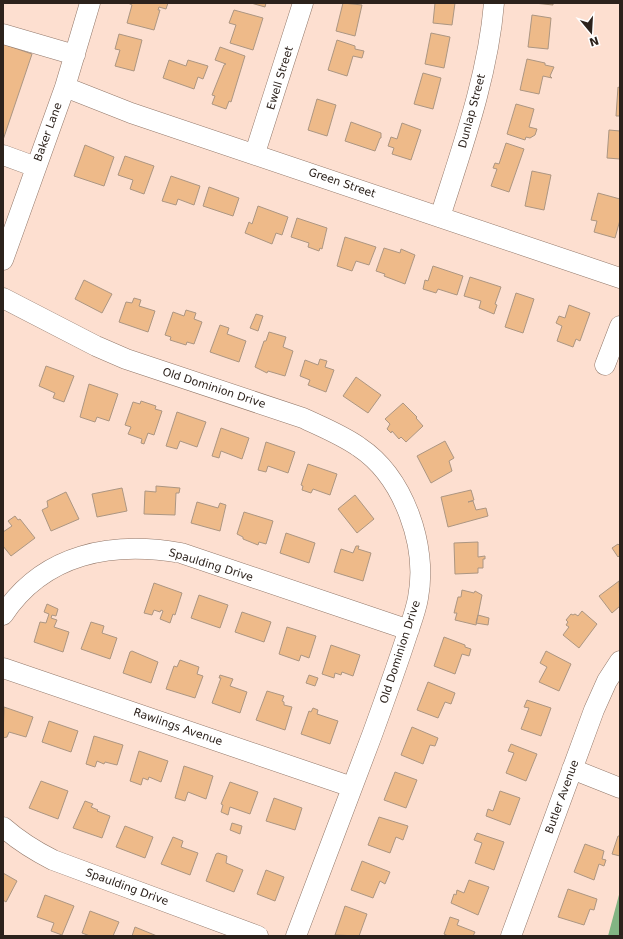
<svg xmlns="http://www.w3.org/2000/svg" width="623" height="939" viewBox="0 0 623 939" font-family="'DejaVu Sans',sans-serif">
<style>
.forest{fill:#82b483}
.building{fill:#eeba89;stroke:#ac9682}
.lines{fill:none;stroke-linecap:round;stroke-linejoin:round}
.minor-casing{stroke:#92786a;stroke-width:21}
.minor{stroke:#fff;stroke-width:20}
.labels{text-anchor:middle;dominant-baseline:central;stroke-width:4;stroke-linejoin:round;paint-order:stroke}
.street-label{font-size:11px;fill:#2c221c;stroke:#fff}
</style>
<rect width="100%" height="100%" fill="#fddfd0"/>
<path class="forest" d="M 620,891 L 620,936 L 608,936 Z"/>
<path class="building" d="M 128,3 L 168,3 L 166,9 L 159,7 L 158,10 L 160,10 L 154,30 L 127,23 L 132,5 Z
M 251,3 L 266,3 L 265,7 Z
M 343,3 L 362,5 L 355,36 L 336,31 Z
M 435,3 L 455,3 L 452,25 L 433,23 Z
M 534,3 L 553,3 L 553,5 Z
M 234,10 L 263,18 L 253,50 L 230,43 L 236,25 L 229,23 Z
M 532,15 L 551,18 L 548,49 L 528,47 Z
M 431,33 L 450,37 L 444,68 L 425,64 Z
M 119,34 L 142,40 L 134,71 L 115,66 L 120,50 L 115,49 Z
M 337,40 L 355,46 L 355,49 L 364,51 L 362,58 L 353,56 L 347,76 L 328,70 Z
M 3,44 L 32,54 L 3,140 Z
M 220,47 L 245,56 L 231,102 L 229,101 L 226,109 L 212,104 L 215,96 L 212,95 L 224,65 L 226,64 L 215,60 Z
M 527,59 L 545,63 L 545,65 L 554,67 L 550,76 L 552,78 L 543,76 L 539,94 L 520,90 Z
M 169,60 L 186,66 L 188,60 L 208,66 L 203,79 L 198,77 L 194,89 L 163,78 Z
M 423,73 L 441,78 L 433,109 L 414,104 Z
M 618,87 L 620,88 L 620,116 L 616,116 Z
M 317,99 L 336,105 L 327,136 L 308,130 Z
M 516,104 L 534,109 L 529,127 L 537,129 L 535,135 L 530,138 L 526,137 L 525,140 L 507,134 Z
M 351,122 L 381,133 L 381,138 L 380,138 L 375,151 L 345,141 Z
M 402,123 L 421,130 L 411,160 L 392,154 L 394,148 L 388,146 L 391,137 L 397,139 Z
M 609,130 L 620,131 L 620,159 L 607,158 Z
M 506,143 L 524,149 L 509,192 L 491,186 L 497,169 L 493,168 L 495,163 L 499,164 Z
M 85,145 L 114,157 L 104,186 L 74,176 Z
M 125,156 L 154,166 L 144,194 L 130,189 L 133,180 L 118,175 Z
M 532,171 L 551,175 L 544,210 L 525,206 Z
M 171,176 L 200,186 L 194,205 L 178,199 L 176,205 L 162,201 Z
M 209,187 L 239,198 L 233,216 L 203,206 Z
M 598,193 L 620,199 L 620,220 L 615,238 L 594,232 L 597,221 L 591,220 Z
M 258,206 L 288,217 L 282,235 L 276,233 L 272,244 L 245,233 L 249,222 L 252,224 Z
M 297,218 L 327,228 L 322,249 L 320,248 L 319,251 L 308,247 L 309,243 L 291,237 Z
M 345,237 L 376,247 L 369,265 L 356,261 L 352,271 L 337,266 Z
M 384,248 L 400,253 L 401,249 L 415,255 L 405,284 L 384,276 L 385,274 L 376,271 Z
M 433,266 L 463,276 L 457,295 L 438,289 L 436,293 L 423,289 L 425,280 L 428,281 Z
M 470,277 L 501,287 L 495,304 L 497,305 L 494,314 L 479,308 L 481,301 L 464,296 Z
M 84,280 L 112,294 L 102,313 L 75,299 Z
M 516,293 L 534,299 L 523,333 L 505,327 Z
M 134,298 L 141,300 L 139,306 L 155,311 L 148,332 L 119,322 L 126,302 L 132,303 Z
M 569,305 L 590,313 L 580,341 L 576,339 L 573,347 L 557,341 L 562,326 L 556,323 L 559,316 L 565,318 Z
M 186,310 L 196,313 L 194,319 L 202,322 L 194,344 L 187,342 L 186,345 L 170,340 L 171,337 L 165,335 L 173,312 L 184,316 Z
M 256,314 L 263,316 L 258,331 L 250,328 Z
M 220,325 L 229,328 L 227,334 L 246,341 L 239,362 L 210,352 Z
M 269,332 L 286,337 L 283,347 L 293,351 L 285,376 L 268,371 L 267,373 L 255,367 L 264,341 L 266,341 Z
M 320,359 L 327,361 L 325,367 L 334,370 L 326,392 L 308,385 L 310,380 L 300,376 L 305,360 L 318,365 Z
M 46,366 L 74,376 L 64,402 L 53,398 L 55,393 L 39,386 Z
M 356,377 L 381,395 L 368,413 L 343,396 Z
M 89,384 L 118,394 L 109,421 L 97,417 L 95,422 L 80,417 Z
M 141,401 L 156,406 L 155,409 L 162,411 L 154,435 L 148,433 L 144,444 L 141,443 L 142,439 L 128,434 L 131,427 L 125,425 L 133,402 L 140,404 Z
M 403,403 L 417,417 L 416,418 L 423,426 L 406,442 L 401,437 L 399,439 L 392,431 L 391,433 L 387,429 L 390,424 L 385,419 Z
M 177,412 L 206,422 L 197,447 L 180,441 L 177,449 L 166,446 Z
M 221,428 L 249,438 L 242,459 L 221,451 L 219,458 L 212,456 Z
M 445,441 L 454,458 L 449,461 L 452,471 L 431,483 L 417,456 Z
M 266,442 L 295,452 L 288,473 L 268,466 L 266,472 L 258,470 Z
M 308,464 L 337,474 L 330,495 L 313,489 L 311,493 L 302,490 L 303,486 L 301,485 Z
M 156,486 L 180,488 L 179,493 L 176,493 L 175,515 L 144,514 L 145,491 L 156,492 Z
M 122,488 L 127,511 L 97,517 L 92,494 Z
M 471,490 L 474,500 L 468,502 L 473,501 L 476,510 L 486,508 L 488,516 L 448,527 L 441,497 Z
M 66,492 L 79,519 L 51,531 L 42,510 L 48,507 L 47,501 Z
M 355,495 L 374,519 L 357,533 L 338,509 Z
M 197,502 L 218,508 L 220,503 L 226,505 L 220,531 L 191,523 Z
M 244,512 L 273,521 L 266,544 L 259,542 L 258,545 L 243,539 L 243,537 L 237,534 Z
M 15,516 L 18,520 L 20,519 L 35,538 L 11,556 L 3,546 L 3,532 L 12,526 L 8,521 Z
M 286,533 L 315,543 L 309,563 L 280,553 Z
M 478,542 L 478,557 L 485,556 L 485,559 L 483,559 L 483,568 L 478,568 L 478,573 L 455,574 L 454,543 Z
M 618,544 L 620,546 L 620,555 L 618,557 L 612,548 Z
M 356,546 L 359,546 L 358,549 L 371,553 L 363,581 L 334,572 L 341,549 L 353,553 Z
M 619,581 L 620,606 L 612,613 L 599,596 Z
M 154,583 L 182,593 L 175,615 L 173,614 L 170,623 L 160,619 L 163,611 L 161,610 L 160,612 L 154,610 L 152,615 L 144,613 Z
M 462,590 L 474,593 L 475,591 L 482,595 L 476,625 L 455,620 L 457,613 L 454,613 L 458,597 L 461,597 Z
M 199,595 L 228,605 L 220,628 L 191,618 Z
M 47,604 L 58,609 L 56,616 L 52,615 L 51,618 L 57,620 L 54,627 L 69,632 L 63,652 L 34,642 L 40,622 L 46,623 L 49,614 L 44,612 Z
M 582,611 L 597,624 L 579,648 L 563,635 L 569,627 L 566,625 L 568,622 L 566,620 L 571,614 L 573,615 L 575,614 L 578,616 Z
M 242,612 L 271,622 L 264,642 L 235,632 Z
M 478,615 L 489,618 L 488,625 L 476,623 Z
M 91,622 L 104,626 L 102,633 L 117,638 L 110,659 L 81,649 Z
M 287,627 L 316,636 L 309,658 L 301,655 L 299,661 L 279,654 Z
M 444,637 L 465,645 L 465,647 L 471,649 L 469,656 L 462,654 L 455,674 L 434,666 Z
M 331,645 L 360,655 L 353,676 L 342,672 L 341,675 L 335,673 L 334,678 L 322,674 Z
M 132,651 L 158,662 L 151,683 L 123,673 L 130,652 Z
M 546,651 L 571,664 L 559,691 L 539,682 L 547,667 L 540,663 Z
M 180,660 L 199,667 L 197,674 L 203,676 L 195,698 L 166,689 L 174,666 L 177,667 Z
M 220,675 L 233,679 L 230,686 L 247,692 L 240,713 L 212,703 L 221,678 L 219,678 Z
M 309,675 L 318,678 L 315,686 L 306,683 Z
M 428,682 L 455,693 L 451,704 L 445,702 L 438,718 L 417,710 Z
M 267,691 L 284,696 L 282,701 L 284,702 L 284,705 L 292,707 L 285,730 L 256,720 Z
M 527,700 L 551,708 L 541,736 L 521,729 L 529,708 L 524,707 Z
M 4,707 L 33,717 L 26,737 L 9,732 L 7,737 L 3,738 Z
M 313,708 L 318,710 L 317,714 L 338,721 L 330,744 L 301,734 L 309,711 L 311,712 Z
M 49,721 L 78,731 L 71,752 L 42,742 Z
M 412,727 L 438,738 L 435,746 L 430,745 L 423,764 L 401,755 Z
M 94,736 L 123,745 L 117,765 L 105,762 L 104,764 L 97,761 L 95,767 L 86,764 Z
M 511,744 L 537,754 L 526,781 L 506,773 L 514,753 L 508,751 Z
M 139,751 L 168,761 L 161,782 L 149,777 L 148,780 L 143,778 L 141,785 L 130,781 Z
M 184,766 L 213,776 L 206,799 L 188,792 L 185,801 L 175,798 Z
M 395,772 L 417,780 L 406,808 L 384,800 Z
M 41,781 L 68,791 L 58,819 L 29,808 Z
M 230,782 L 258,792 L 250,814 L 230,807 L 228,815 L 221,812 L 223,805 L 221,804 Z
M 500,791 L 520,798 L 510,825 L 486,816 L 488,809 L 493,811 Z
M 274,798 L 302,808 L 295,830 L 266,821 Z
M 85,801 L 93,804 L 91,807 L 98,810 L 97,811 L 110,816 L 102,838 L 73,828 Z
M 379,817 L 408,826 L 403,840 L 396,837 L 390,853 L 368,845 Z
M 232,823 L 242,826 L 240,834 L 230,830 Z
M 125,826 L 153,837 L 145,858 L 116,847 Z
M 477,833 L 504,842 L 494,870 L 475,863 L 482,843 L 474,840 Z
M 618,836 L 620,836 L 620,856 L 612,854 Z
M 173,837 L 183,841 L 181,847 L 198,853 L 190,875 L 161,864 Z
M 585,844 L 604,851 L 602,859 L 606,860 L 604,866 L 599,864 L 594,880 L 574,872 Z
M 218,853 L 227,856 L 226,863 L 243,870 L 234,892 L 206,881 L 216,854 Z
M 362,861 L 390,872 L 385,884 L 380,881 L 373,898 L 351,890 Z
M 266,870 L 284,877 L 275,901 L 257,894 Z
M 3,873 L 17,881 L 6,902 L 3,900 Z
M 469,880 L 489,887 L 478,915 L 451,903 L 454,894 L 456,895 L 457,890 L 464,893 Z
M 568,889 L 597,899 L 594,910 L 590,909 L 584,925 L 558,917 Z
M 45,895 L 74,906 L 62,935 L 51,931 L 54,923 L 37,917 Z
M 345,906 L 367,914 L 359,936 L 335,935 Z
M 90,911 L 119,922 L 113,936 L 90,936 L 82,933 Z
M 450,917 L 459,920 L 457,925 L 475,932 L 473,936 L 448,936 L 444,934 Z
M 135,927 L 157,936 L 132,936 Z"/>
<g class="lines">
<g class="minor-casing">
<path id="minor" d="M 3,34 L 75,55
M 65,87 L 131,113 L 620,278
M 255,153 L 303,3
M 3,155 L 36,167
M 440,217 C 462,148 488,76 494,3
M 3,260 L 65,87 L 90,3
M 3,298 L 96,346 L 126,359 L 303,418 C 322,427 342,435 359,447 C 404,477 428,546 418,598 C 416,610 411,623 407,635 C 396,669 384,702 372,735 C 347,802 321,869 296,936
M 605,365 L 620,326
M 3,615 C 44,553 112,541 181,553 L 409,630
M 3,668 L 352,787
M 572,769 L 620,788
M 3,827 C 19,841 35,851 53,860 L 258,936
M 511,936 L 594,710 L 607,681 L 620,661"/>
</g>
<use href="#minor" class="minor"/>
</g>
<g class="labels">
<g class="street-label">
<text transform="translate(280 78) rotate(-73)">Ewell Street</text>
<text transform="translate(472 111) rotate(-75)">Dunlap Street</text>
<text transform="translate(48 132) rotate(-70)">Baker Lane</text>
<text transform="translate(342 183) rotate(19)">Green Street</text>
<text transform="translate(214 388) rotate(18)">Old Dominion Drive</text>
<text transform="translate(211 565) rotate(17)">Spaulding Drive</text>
<text transform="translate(400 652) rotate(-72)">Old Dominion Drive</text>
<text transform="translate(178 727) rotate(19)">Rawlings Avenue</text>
<text transform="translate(562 797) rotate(-70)">Butler Avenue</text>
<text transform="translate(127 887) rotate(20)">Spaulding Drive</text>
</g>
</g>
<rect width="623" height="939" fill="none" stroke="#2c221c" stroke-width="8"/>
<g transform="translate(591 32) rotate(162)" stroke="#ffffff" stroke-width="3" paint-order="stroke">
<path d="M0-3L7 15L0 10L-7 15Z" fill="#2c221c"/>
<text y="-6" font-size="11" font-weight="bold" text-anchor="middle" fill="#2c221c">N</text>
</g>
</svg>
